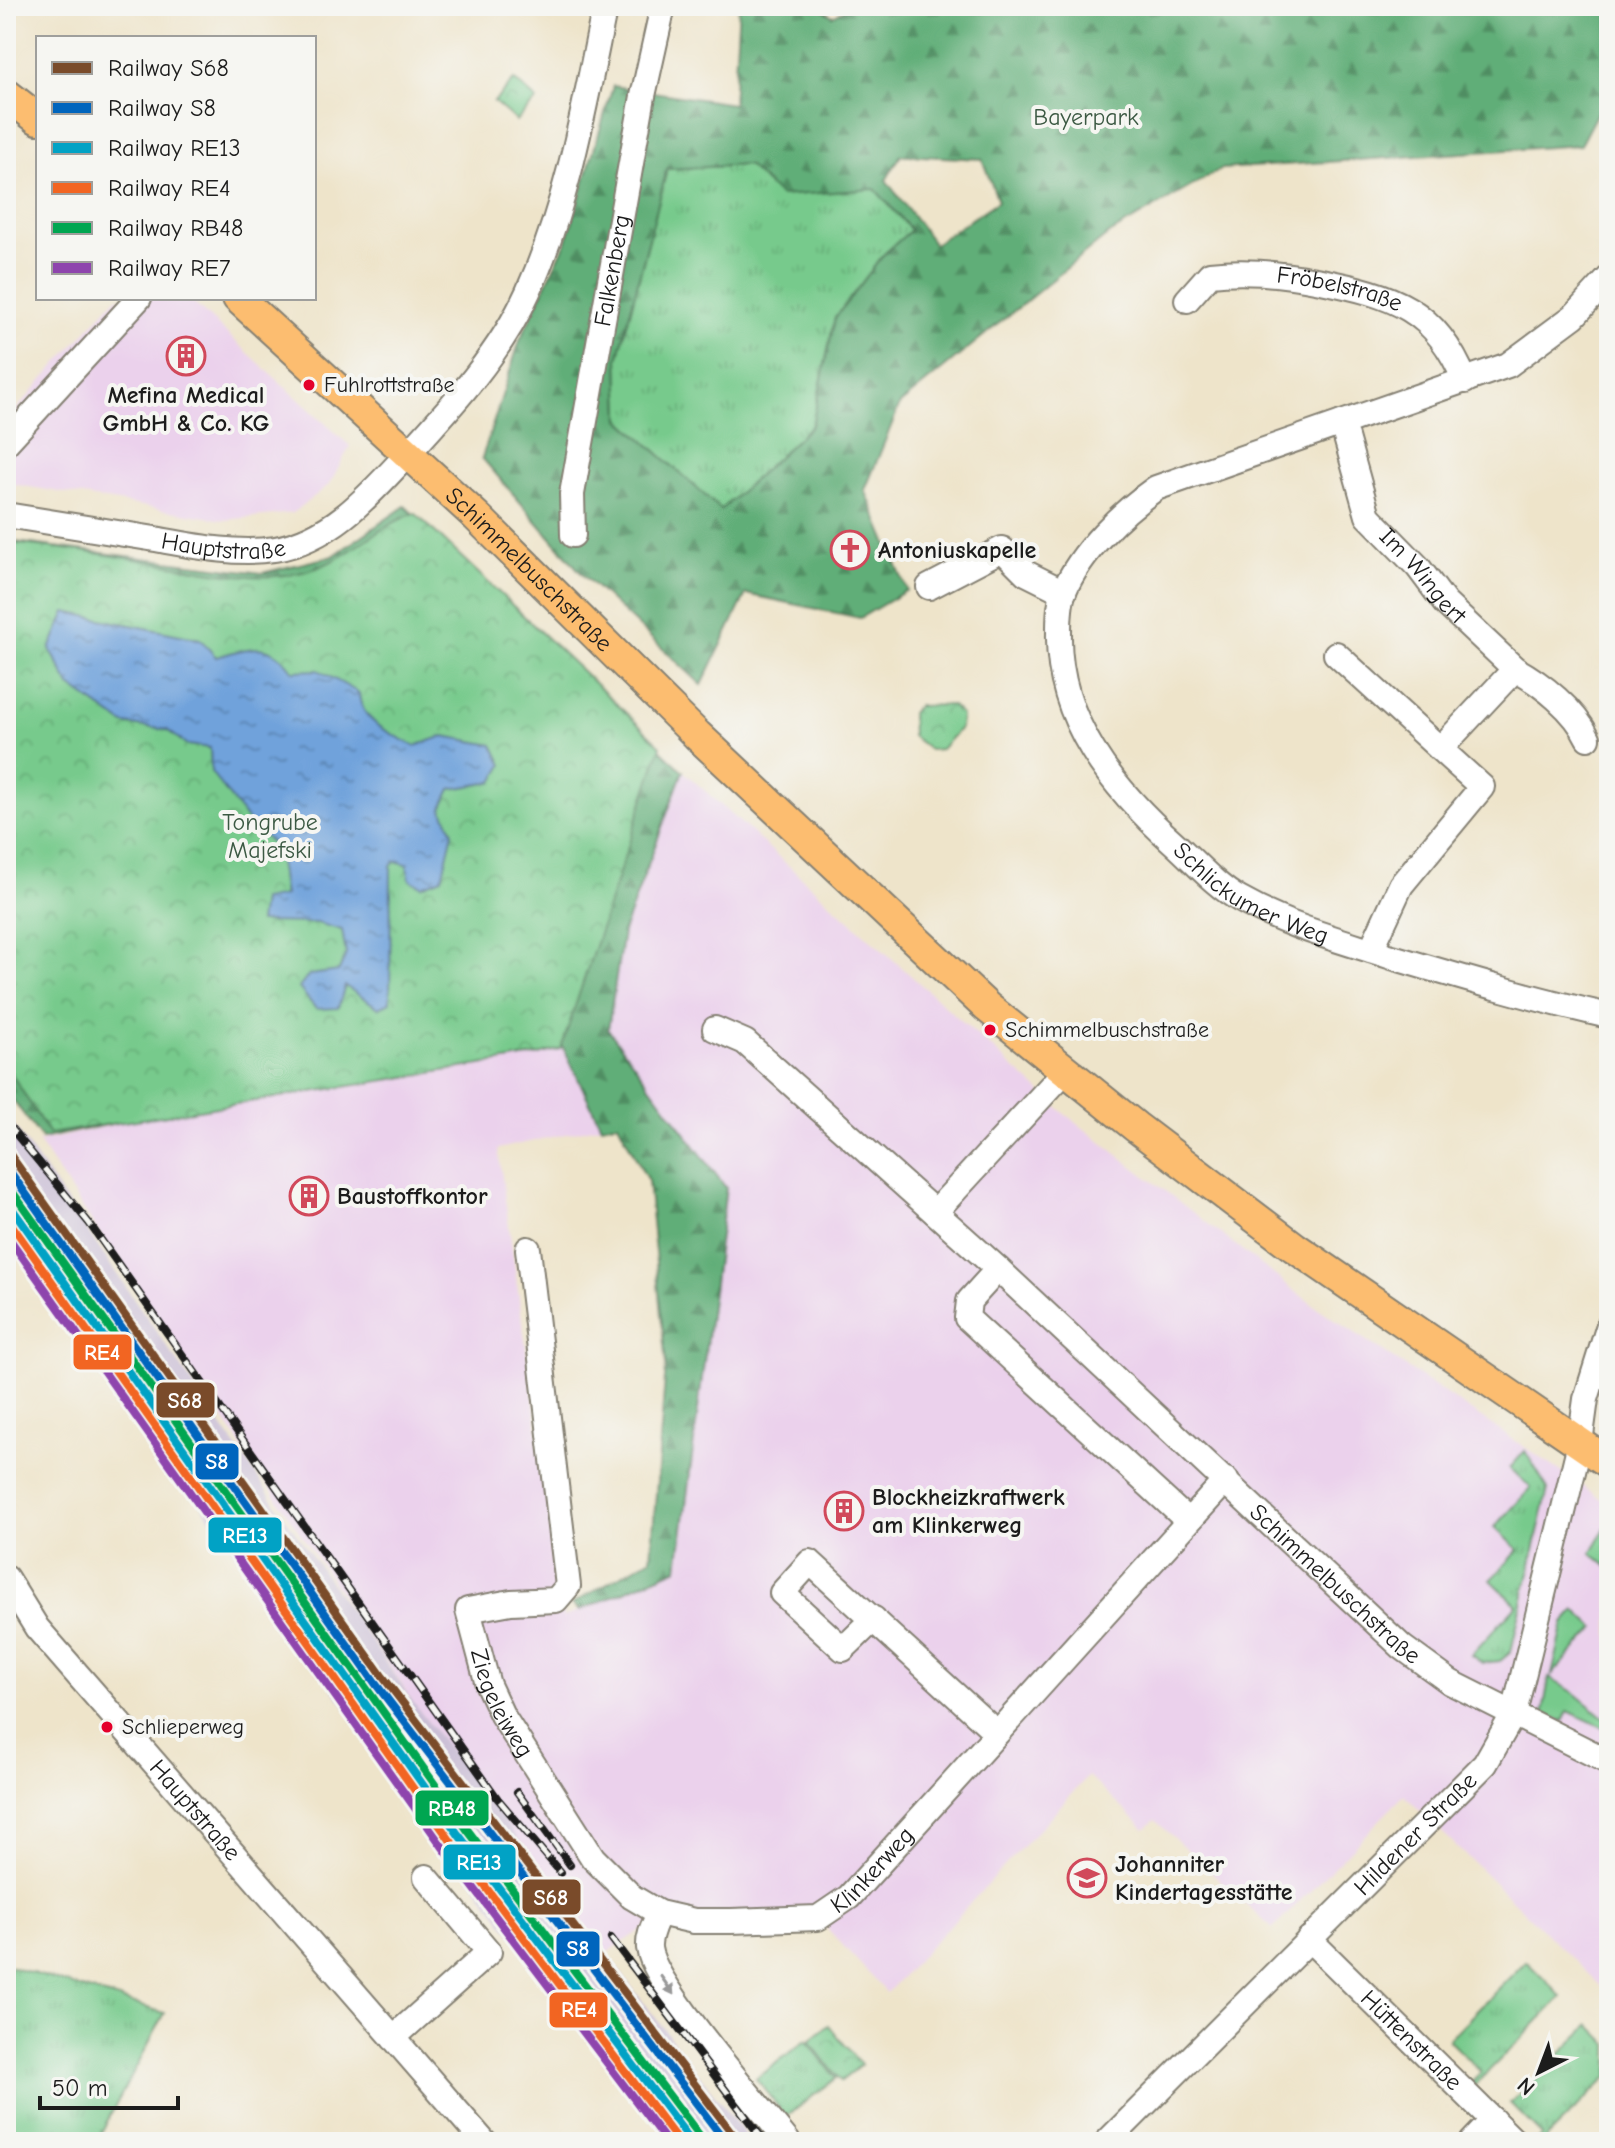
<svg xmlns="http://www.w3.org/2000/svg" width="1615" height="2148" viewBox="0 0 1615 2148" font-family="'Comic Neue',sans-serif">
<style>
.built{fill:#ebd1ec}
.industrial{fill:#cbbfd6}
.grass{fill:url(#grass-tufts);stroke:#4a7354;stroke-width:2}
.forest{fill:url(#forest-firs);stroke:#3e654a;stroke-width:2;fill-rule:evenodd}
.park{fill:url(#park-crowns);stroke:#4a7354;stroke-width:2}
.garden{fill:#77ca8c;stroke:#4a7354;stroke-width:2}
.water{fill:url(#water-ripples);stroke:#465f7c;stroke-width:2}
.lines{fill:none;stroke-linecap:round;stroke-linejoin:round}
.minor-casing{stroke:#858073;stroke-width:28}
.major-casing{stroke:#858073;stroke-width:34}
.minor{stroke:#fff;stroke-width:24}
.major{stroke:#fcbd6f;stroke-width:30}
.rail-casing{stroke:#1c1c1c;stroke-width:8}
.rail{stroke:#f6f6f2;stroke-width:5;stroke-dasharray:15;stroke-linecap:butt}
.rail-1-casing{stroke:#f6f6f2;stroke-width:14}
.rail-2-casing{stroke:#f6f6f2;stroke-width:14}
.rail-3-casing{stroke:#f6f6f2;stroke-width:14}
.rail-4-casing{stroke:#f6f6f2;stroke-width:14}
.rail-5-casing{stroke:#f6f6f2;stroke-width:14}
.rail-6-casing{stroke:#f6f6f2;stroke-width:14}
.rail-1{stroke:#7a4b2a;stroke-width:8}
.rail-2{stroke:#0065bd;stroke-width:8}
.rail-3{stroke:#01a2c5;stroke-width:8}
.rail-4{stroke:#f26522;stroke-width:8}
.rail-5{stroke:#00a651;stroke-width:8}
.rail-6{stroke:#8e44ad;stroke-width:8}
.oneway{fill:#999}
.bus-dot{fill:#e4002b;stroke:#f6f6f2;stroke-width:3}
.labels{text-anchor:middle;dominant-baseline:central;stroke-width:8;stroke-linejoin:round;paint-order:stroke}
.bus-label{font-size:22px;fill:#1c1c1c;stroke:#f6f6f2;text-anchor:start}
.park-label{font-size:24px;fill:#3c5943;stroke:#f6f6f2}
.street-label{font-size:24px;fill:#1c1c1c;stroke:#f6f6f2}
.poi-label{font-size:24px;font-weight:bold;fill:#1c1c1c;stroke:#f6f6f2;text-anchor:start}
.line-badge{stroke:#f6f6f2;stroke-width:3}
.badge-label{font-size:22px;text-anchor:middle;font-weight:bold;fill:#fff}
</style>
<defs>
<pattern id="grass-tufts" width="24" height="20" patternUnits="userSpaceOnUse" patternTransform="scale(2)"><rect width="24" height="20" fill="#77ca8c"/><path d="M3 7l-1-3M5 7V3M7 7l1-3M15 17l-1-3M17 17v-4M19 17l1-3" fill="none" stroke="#66ad78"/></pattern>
<pattern id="forest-firs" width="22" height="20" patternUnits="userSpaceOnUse" patternTransform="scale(2)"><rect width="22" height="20" fill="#61ae78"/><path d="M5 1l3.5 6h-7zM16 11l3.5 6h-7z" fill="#4f8d62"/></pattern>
<pattern id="park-crowns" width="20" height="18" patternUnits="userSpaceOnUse" patternTransform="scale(2)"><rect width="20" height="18" fill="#77ca8c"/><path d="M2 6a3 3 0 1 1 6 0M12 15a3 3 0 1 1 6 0" fill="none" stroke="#66ad78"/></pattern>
<pattern id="water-ripples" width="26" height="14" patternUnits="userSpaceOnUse" patternTransform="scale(2)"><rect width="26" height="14" fill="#6fa2db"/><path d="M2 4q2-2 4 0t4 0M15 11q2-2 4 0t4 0" fill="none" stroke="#5a83b1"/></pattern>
</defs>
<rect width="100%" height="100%" fill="#f6f6f2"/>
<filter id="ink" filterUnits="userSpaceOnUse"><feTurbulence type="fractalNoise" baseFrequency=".0125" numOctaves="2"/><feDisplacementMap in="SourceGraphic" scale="16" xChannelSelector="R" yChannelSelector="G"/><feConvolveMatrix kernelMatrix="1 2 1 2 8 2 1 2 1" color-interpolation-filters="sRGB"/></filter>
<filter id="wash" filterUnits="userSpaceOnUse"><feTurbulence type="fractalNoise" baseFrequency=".006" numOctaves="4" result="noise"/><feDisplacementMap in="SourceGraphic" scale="32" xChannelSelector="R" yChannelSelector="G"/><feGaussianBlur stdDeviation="1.8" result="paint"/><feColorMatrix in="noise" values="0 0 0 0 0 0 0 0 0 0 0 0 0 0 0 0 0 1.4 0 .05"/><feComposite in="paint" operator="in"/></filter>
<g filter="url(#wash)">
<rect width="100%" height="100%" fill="#eee4ca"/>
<path class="built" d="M 116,298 L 188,298 L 350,446 L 330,484 L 293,513 L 224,520 L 6,483 L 6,421 Z
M 683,771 L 1065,1114 L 1312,1304 L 1609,1504 L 1609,1994 L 1404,1795 L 1273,1929 L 1155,1820 L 1145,1829 L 1088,1776 L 887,1993 L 811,1911 L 653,1922 L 605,1954 L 418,1709 L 38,1142 L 209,1103 L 563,1046 L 601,1126 L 498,1149 L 564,1617 L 678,1568 L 726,1188 L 608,1029 L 623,932 Z"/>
<path class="industrial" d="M 6,1114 L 418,1709 L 751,2142 L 675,2142 L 545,1980 L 279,1616 L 6,1226 Z"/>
<path class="grass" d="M 747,165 L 780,196 L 875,188 L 911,230 L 884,254 L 835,318 L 812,425 L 721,510 L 620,419 L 618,359 L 667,169 Z
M 1525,1451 L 1548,1489 L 1511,1652 L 1500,1661 L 1482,1663 L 1471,1655 L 1517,1605 L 1491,1580 L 1519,1550 L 1495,1527 L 1531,1488 L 1510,1468 Z
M 1526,1961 L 1562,1997 L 1474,2086 L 1470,2083 L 1481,2072 L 1448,2040 Z
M 6,1965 L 165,2013 L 96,2142 L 6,2142 Z
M 1590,2025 L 1609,2044 L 1609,2076 L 1542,2142 L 1535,2142 L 1542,2135 L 1510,2103 Z
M 806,2040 L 836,2078 L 786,2117 L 756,2079 Z"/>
<path class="forest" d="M 739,6 L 817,6 L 833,16 L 850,6 L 1609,6 L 1609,90 L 1580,145 L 1221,169 L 1106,236 L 900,404 L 865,490 L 907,590 L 860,618 L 746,594 L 702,685 L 583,575 L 482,458 L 520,340 L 567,240 L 613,86 L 733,104 ZM 901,155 L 982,159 L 998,201 L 934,244 L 886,180 ZM 747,165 L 780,196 L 875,189 L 911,230 L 884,254 L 835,318 L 812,425 L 721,510 L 620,419 L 618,359 L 667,169 Z
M 405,506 L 683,771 L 623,932 L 608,1029 L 726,1188 L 678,1568 L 579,1611 L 572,1604 L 651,1558 L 666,1365 L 648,1181 L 618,1123 L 601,1126 L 563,1047 L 209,1103 L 42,1139 L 6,1091 L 6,541 L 262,573 L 333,556 Z"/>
<path class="park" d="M 514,80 L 537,100 L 516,121 L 494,102 Z
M 415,513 L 661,746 L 561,1049 L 536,1056 L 49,1134 L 6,1065 L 6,543 C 59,547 111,555 164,564 C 209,571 257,583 303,572 C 346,562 375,527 415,513 Z
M 951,705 L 961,715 L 960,728 L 941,749 L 929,750 L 912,736 L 911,713 L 918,706 Z
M 829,2025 L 861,2065 L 841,2081 L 809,2041 Z"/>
<path class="garden" d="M 1609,1522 L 1609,1568 L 1591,1553 Z
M 1576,1610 L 1595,1628 L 1552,1675 L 1564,1623 Z
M 1549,1678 L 1573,1692 L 1609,1722 L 1609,1730 L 1568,1711 L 1563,1722 L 1543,1713 Z"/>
<path class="water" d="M 66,612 L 200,639 L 216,657 C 249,648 270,638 293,671 L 318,670 L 359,693 C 360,723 393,734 415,746 L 444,736 L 493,745 L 503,765 L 493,782 L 451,789 L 442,808 L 453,832 L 442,878 L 422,886 L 410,880 L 407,864 L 395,861 L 391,866 L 390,1002 L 379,1008 L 345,986 L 338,1008 L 316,1009 L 299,988 L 309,975 L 339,971 L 346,954 L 342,930 L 317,923 L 259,922 L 262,900 L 284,896 L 277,848 L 248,821 L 211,772 L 210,748 L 187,745 L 167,730 L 124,724 L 70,686 L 50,649 Z"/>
</g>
<g filter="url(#ink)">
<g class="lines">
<g class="minor-casing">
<g id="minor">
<path id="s1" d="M 1609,278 L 1574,316 L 1508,365 L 1156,488 C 1121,513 1081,551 1064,591 C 1059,604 1059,620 1059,633 C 1057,720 1113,789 1175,844 C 1195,862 1216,886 1239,899 C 1288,927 1340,940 1392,957 C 1466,979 1534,999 1609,1016"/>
<path id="s2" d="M 1187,300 L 1210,274 C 1246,270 1286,274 1321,281 C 1393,295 1436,309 1465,381"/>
<path id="s3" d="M 1342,423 L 1368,516 L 1418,567 L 1445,603 L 1515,669 L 1440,749 L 1482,787 L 1401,885 L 1371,950"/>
<path d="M 6,443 L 139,298"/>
<path id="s4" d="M 6,515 C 56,523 106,531 155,539 C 194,546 236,555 275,549 C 329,540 367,498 402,460 C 448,410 500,355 528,292 C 569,201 585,102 605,6"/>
<path id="s5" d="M 573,535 L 572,494 L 643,96 L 663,6"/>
<path d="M 929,587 L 1002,549 L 1026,573 L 1064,592"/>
<path d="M 1336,654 L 1440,749"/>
<path d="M 1515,669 C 1542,684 1575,710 1588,738"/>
<path id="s6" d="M 715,1029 L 745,1042 L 998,1269 L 1402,1647 L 1450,1682 L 1609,1762"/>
<path d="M 935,1212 L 1065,1071"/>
<path id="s7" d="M 528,1249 L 568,1586 L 556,1600 L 511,1602 L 468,1610 L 488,1685 L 502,1715 L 593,1858 L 632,1897 L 659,1913 L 694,1921 L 731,1921 L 818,1918 L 849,1897 L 1226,1480"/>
<path d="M 998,1269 L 969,1301 L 967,1318 L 1188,1521"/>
<path id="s8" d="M 6,1578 L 37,1628 L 484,2142"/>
<path d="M 874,1619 L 843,1649 L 782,1593 L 810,1562 L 997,1733"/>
<path d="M 659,1913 C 654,1925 648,1936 649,1948 C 653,1985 761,2108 788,2142"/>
<path id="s9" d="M 1309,1939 L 1515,2142"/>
<path d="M 393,2038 L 489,1952 L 426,1877"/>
<path id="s10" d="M 1107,2142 L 1485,1764 L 1514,1713 L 1580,1443 L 1586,1399 L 1609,1325"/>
<path d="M 1472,2142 L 1493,2120"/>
</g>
</g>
<g class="major-casing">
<g id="major">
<path d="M 6,94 L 38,119"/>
<path id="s11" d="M 238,298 L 476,516 L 697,735 L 987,1007 L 1136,1127 L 1294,1247 L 1609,1463"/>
</g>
</g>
<use href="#minor" class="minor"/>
<use href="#major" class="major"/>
<g class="rail-casing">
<path id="rail" d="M 6,1122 L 89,1223 L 498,1799 L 561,1873
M 517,1792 L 570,1865
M 611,1938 L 761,2137"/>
</g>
<use href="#rail" class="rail"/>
<g class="rail-1-casing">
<path id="rail-1" d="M 6,1149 L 383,1677 L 739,2142"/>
</g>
<g class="rail-2-casing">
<path id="rail-2" d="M 6,1166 L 375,1683 L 726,2142"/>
</g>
<g class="rail-3-casing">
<path id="rail-3" d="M 6,1200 L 458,1834 L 692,2142"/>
</g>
<g class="rail-4-casing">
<path id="rail-4" d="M 6,1217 L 450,1840 L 679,2142"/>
</g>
<g class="rail-5-casing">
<path id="rail-5" d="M 14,1194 L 466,1828 L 700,2136"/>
</g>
<g class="rail-6-casing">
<path id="rail-6" d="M 6,1234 L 442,1846 L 667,2142"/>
</g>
<use href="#rail-1" class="rail-1"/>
<use href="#rail-2" class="rail-2"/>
<use href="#rail-3" class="rail-3"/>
<use href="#rail-4" class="rail-4"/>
<use href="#rail-5" class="rail-5"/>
<use href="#rail-6" class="rail-6"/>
</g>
<defs><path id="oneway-solid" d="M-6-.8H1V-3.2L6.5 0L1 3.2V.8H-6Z" transform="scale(2)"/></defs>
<use class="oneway" href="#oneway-solid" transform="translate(667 1985) rotate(55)"/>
</g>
<defs>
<g id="building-ring" transform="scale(2)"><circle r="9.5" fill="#f6f6f2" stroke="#d1495b" stroke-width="1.5"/><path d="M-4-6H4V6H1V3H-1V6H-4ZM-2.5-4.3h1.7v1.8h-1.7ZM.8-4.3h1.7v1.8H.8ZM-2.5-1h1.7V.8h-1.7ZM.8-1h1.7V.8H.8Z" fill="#d1495b"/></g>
<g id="church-ring" transform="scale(2)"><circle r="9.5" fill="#f6f6f2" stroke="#d1495b" stroke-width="1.5"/><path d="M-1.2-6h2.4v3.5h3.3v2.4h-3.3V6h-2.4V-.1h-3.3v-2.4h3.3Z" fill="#d1495b"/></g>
<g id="school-ring" transform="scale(2)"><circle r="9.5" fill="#f6f6f2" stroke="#d1495b" stroke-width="1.5"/><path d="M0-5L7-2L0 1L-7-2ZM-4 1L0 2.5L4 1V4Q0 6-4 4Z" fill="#d1495b"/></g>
</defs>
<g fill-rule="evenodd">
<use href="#building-ring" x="186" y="356"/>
<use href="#church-ring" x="850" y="550"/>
<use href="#building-ring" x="309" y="1196"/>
<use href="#building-ring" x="844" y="1511"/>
<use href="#school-ring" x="1087" y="1878"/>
</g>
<g class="bus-dot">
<circle cx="309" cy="385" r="7"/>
<circle cx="990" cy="1030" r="7"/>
<circle cx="107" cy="1727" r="7"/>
</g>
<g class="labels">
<g class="bus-label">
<text x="324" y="385">Fuhlrottstraße</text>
<text x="1005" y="1030">Schimmelbuschstraße</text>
<text x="122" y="1727">Schlieperweg</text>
</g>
<g class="park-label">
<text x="1086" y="117">Bayerpark</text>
<text x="270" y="822">Tongrube<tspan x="270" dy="28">Majefski</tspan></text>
</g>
<g class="street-label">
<text stroke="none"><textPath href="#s5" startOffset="268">Falkenberg</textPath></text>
<text stroke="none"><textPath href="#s2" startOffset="166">Fröbelstraße</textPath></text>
<text stroke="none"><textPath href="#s4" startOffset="220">Hauptstraße</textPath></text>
<text stroke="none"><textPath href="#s11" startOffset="398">Schimmelbuschstraße</textPath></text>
<text stroke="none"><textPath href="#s3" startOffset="178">Im Wingert</textPath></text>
<text stroke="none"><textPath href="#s1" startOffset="1030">Schlickumer Weg</textPath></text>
<text stroke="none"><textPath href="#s6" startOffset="834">Schimmelbuschstraße</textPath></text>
<text stroke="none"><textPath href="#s7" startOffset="546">Ziegeleiweg</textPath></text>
<text stroke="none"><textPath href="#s8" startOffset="300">Hauptstraße</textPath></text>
<text stroke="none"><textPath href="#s10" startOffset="436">Hildener Straße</textPath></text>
<text stroke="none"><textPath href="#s7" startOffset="1046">Klinkerweg</textPath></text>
<text stroke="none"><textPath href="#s9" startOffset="144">Hüttenstraße</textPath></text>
</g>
<g class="poi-label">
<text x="186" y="395" text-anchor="middle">Mefina Medical<tspan x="186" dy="28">GmbH &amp; Co. KG</tspan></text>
<text x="878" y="550">Antoniuskapelle</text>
<text x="337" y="1196">Baustoffkontor</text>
<text x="872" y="1497">Blockheizkraftwerk<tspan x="872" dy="28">am Klinkerweg</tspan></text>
<text x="1115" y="1864">Johanniter<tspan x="1115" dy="28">Kindertagesstätte</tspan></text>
</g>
</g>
<g class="line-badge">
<rect x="72" y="1333" width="61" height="38" rx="8" fill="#f26522"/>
<rect x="155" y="1381" width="61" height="38" rx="8" fill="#7a4b2a"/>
<rect x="194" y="1442" width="46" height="39" rx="8" fill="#0065bd"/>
<rect x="207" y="1516" width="76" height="38" rx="8" fill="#01a2c5"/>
<rect x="414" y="1789" width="76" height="38" rx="8" fill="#00a651"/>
<rect x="442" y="1843" width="75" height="38" rx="8" fill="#01a2c5"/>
<rect x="521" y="1878" width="61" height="38" rx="8" fill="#7a4b2a"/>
<rect x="555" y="1930" width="46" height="38" rx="8" fill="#0065bd"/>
<rect x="548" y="1991" width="61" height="38" rx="8" fill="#f26522"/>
</g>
<g class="badge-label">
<text x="102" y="1360">RE4</text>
<text x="185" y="1408">S68</text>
<text x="217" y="1469">S8</text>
<text x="245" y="1543">RE13</text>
<text x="452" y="1816">RB48</text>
<text x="479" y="1870">RE13</text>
<text x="551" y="1905">S68</text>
<text x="578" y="1956">S8</text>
<text x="579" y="2017">RE4</text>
</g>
<rect width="1615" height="2148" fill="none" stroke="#f6f6f2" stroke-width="32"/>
<rect x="36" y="36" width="280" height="264" fill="#f6f6f2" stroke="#9f9f9c" stroke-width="2"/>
<rect x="52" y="62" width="40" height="12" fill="#7a4b2a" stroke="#9f9f9c" stroke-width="2"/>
<text x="108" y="76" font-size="24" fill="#1c1c1c">Railway S68</text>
<rect x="52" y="102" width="40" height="12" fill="#0065bd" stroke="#9f9f9c" stroke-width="2"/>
<text x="108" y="116" font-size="24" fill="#1c1c1c">Railway S8</text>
<rect x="52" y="142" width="40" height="12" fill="#01a2c5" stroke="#9f9f9c" stroke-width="2"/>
<text x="108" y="156" font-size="24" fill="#1c1c1c">Railway RE13</text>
<rect x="52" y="182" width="40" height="12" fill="#f26522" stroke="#9f9f9c" stroke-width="2"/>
<text x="108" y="196" font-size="24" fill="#1c1c1c">Railway RE4</text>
<rect x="52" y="222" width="40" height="12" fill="#00a651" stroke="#9f9f9c" stroke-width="2"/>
<text x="108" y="236" font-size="24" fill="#1c1c1c">Railway RB48</text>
<rect x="52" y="262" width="40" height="12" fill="#8e44ad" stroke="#9f9f9c" stroke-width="2"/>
<text x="108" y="276" font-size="24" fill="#1c1c1c">Railway RE7</text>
<g transform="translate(1539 2072) rotate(222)" stroke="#f6f6f2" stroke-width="6" paint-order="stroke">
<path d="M0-6L14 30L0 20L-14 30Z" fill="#1c1c1c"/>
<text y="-12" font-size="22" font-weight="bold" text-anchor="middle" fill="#1c1c1c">N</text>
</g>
<path d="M40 2096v12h138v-12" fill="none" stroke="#1c1c1c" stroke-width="4"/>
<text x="52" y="2096" font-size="24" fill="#1c1c1c" stroke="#f6f6f2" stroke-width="6" paint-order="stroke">50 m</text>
</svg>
